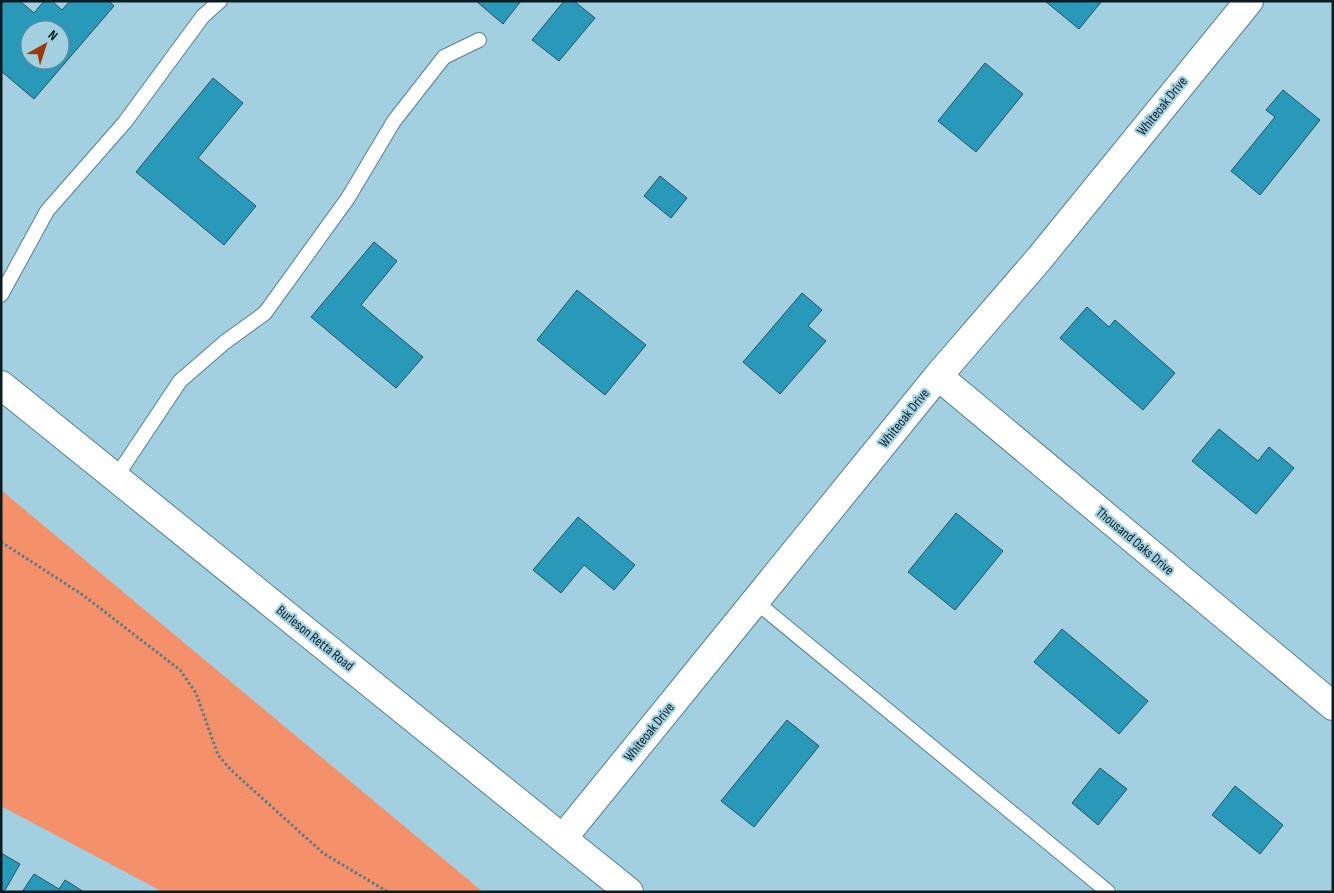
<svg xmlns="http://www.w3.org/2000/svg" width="1334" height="893" viewBox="0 0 1334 893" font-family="'Sofia Sans Condensed',sans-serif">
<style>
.green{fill:#f4916b}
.building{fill:#2999b9;stroke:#275260;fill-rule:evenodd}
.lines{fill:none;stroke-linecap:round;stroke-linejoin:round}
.lane-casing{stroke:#568190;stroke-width:16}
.street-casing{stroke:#568190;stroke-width:30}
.secondary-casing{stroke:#568190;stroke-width:30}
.path{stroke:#5b7c87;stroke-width:3;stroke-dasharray:2.5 2.5;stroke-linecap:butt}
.lane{stroke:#fff;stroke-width:14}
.street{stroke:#fff;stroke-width:28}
.secondary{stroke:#fff;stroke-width:28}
.labels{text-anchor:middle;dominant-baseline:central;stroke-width:4.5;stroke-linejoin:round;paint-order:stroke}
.street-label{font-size:14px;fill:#0a1c21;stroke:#a2d0e0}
</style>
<rect width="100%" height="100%" fill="#a2d0e0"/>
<path class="green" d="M 1,490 L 483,892 L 163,892 L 1,806 Z"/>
<path class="building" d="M 3,1 L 20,1 L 34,13 L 44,1 L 52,1 L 62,10 L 70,1 L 109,1 L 114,6 L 34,99 L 1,71 L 1,3 ZM 30,30 L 60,30 L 60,60 L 30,60 Z
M 476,1 L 521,1 L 503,24 Z
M 564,1 L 574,1 L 595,18 L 559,61 L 532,40 Z
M 1045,1 L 1102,1 L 1079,29 Z
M 985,63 L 1023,94 L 976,152 L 938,121 Z
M 213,78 L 243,103 L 198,158 L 256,206 L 224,245 L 136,172 Z
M 1283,90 L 1320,120 L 1260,195 L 1231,171 L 1275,117 L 1266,110 Z
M 660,176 L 687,198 L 671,218 L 644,196 Z
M 374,242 L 397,261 L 361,305 L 423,357 L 396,388 L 311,317 Z
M 577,290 L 646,345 L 605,395 L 537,340 Z
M 802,293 L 822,310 L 808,326 L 826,341 L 780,394 L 743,362 Z
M 1087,307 L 1109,327 L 1115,320 L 1175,373 L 1143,410 L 1060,338 Z
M 1219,429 L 1258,461 L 1269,447 L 1294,468 L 1256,514 L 1192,461 Z
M 956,513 L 1003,551 L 955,610 L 908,572 Z
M 578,517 L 635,565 L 614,590 L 584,565 L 561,593 L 533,570 Z
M 1062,629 L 1148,701 L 1119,734 L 1034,662 Z
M 787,720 L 819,746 L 754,827 L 721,801 Z
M 1100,768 L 1127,789 L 1098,825 L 1072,803 Z
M 1235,786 L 1283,825 L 1260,854 L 1212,815 Z
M 1,853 L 20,864 L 4,892 L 1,892 Z
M 34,874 L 59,889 L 65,880 L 84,892 L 22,892 Z"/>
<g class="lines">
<g class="lane-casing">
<path id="lane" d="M 1,295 L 47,211 L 125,122 L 203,16 L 220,1
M 116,477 L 180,381 L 225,342 L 265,313 L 348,198 L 394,121 L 444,57 L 479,40
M 755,601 L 1108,892"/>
</g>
<g class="street-casing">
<path id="street" d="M 938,376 L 1333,706
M 563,838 L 938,376 L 1039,259 L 1249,1"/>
</g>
<g class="secondary-casing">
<path id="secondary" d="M 1,385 L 629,892"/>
</g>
<path class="path" d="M 1,542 L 83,595 L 180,670 L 196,693 L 218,755 L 231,770 L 323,853 L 388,892"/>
<use href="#lane" class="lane"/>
<use href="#street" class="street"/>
<use href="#secondary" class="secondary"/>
</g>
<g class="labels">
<g class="street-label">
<text transform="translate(1162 106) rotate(-51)">Whiteoak Drive</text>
<text transform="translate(904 418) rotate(-51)">Whiteoak Drive</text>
<text transform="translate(1135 541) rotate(40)">Thousand Oaks Drive</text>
<text transform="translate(315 638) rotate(39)">Burleson Retta Road</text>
<text transform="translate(649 732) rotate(-51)">Whiteoak Drive</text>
</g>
</g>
<rect width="1334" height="893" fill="none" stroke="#0a1c21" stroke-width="5"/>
<g transform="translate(45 45) rotate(39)"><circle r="24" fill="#a2d0e0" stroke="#658894"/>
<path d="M0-4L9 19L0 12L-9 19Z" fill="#9d3904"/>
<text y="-8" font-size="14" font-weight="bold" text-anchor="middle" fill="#0a1c21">N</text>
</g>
</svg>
